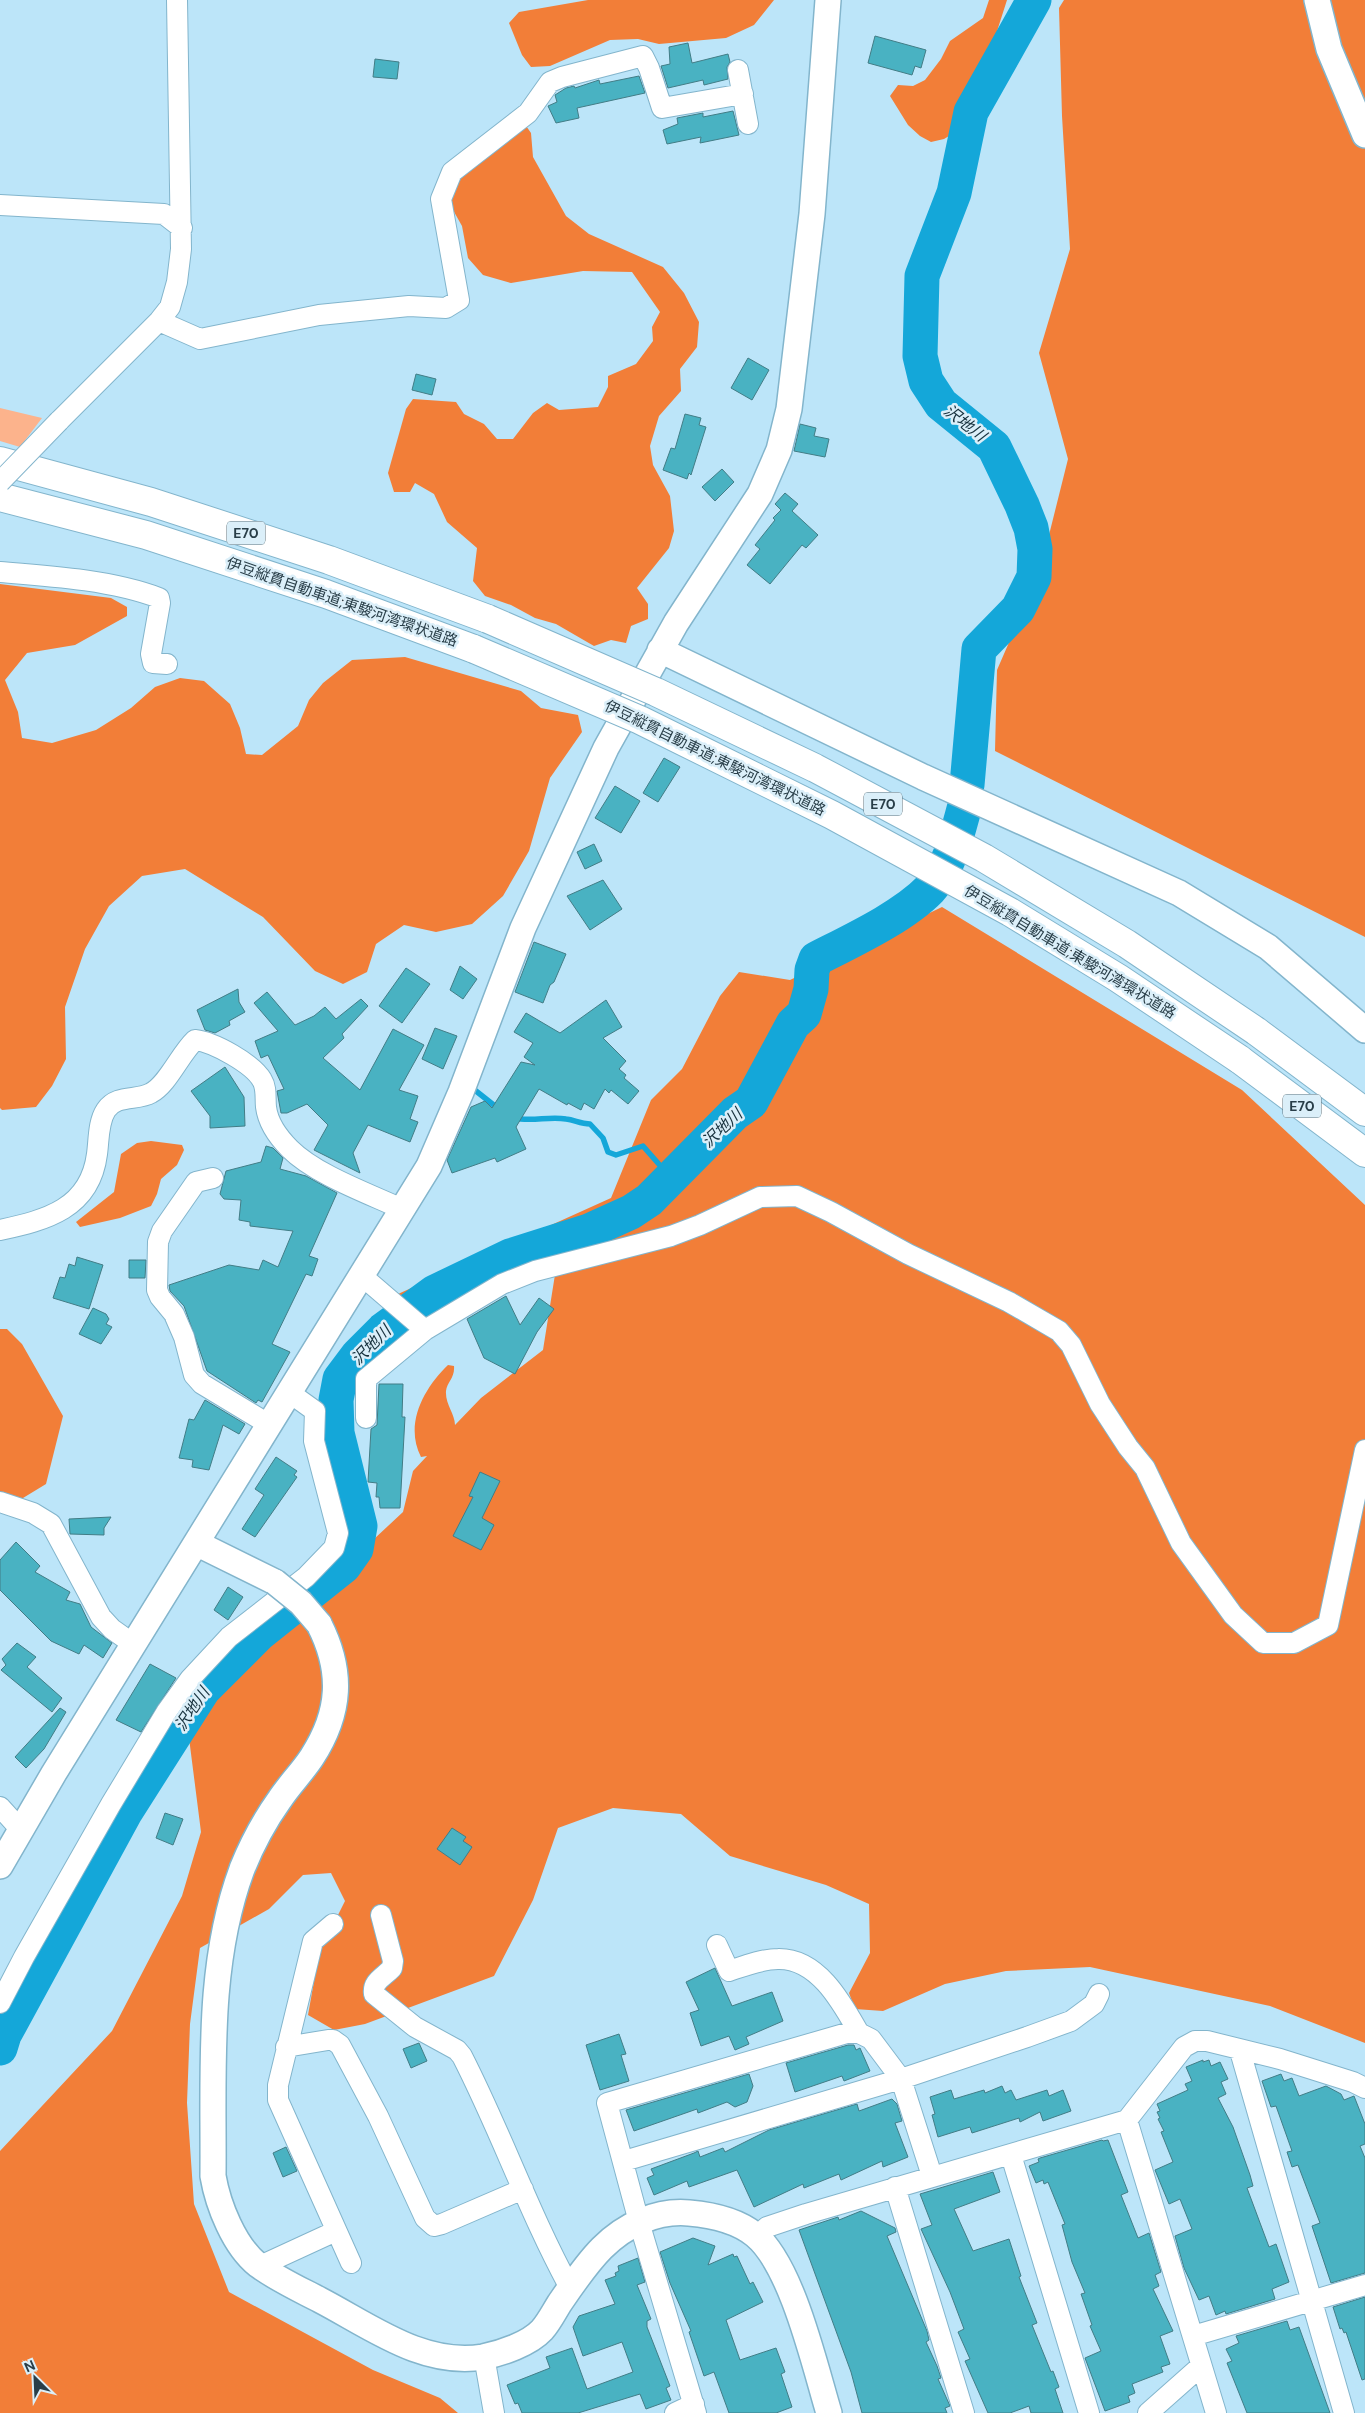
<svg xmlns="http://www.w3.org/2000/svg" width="1365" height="2413" viewBox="0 0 1365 2413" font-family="'DM Sans','Noto Sans JP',sans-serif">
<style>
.green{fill:#fcb38c}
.forest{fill:#f27e38}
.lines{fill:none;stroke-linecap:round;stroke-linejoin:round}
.stream{stroke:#14a7d9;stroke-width:5.5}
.river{stroke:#14a7d9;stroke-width:35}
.building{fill:#49b2c2;stroke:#427d86}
.minor-casing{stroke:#83b5cc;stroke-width:22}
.tertiary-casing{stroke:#83b5cc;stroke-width:28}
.motorway-casing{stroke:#83b5cc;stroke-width:30}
.minor{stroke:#fff;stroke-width:20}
.tertiary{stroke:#fff;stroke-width:25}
.motorway{stroke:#fff;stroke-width:28}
.minor-bridge-casing{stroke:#83b5cc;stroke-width:22;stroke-linecap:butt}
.tertiary-bridge-casing{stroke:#83b5cc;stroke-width:28;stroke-linecap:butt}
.motorway-bridge-casing{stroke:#83b5cc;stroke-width:30;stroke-linecap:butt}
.minor-bridge{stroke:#fff;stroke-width:20}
.tertiary-bridge{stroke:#fff;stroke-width:25}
.motorway-bridge{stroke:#fff;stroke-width:28}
.labels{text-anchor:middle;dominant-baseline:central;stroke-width:5;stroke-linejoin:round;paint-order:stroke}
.shield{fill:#dbeff9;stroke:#5e737d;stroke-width:1}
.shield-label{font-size:14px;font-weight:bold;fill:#293e48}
.street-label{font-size:15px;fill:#293e48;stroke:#dbeff9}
.water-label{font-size:16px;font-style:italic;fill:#17313d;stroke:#dbeff9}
</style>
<rect width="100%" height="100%" fill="#bce5f9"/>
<path class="green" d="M 0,408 L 42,418 L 20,447 L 0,441 Z"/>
<path class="forest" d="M 588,0 L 774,0 L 754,25 L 726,38 L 659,44 L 638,39 L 610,40 L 550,66 L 531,67 L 522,55 L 509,23 L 519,12 Z
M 989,0 L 1007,0 L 990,53 L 971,82 L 966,108 L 958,120 L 954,133 L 944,139 L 931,142 L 920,136 L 908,125 L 890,96 L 898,85 L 913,86 L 925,80 L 941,59 L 950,41 L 983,18 Z
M 1064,0 L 1365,0 L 1365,937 L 995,751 L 997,670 L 1040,571 L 1068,459 L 1039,353 L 1070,249 L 1062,116 L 1059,8 Z
M 524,123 L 531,133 L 533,157 L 566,216 L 589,234 L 663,267 L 684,293 L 699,322 L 697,347 L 680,369 L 681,391 L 659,416 L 650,446 L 653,465 L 670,496 L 674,531 L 669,548 L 637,588 L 648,604 L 648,619 L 631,626 L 626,643 L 611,640 L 594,646 L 556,624 L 535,618 L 511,605 L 485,596 L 473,581 L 477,548 L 447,522 L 434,494 L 415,483 L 410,492 L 394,492 L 388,473 L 406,409 L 413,399 L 456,402 L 464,414 L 484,424 L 497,439 L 513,439 L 533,413 L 547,403 L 559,410 L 598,407 L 608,387 L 608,376 L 636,364 L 653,341 L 652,327 L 660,312 L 632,272 L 583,271 L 511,283 L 483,275 L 468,258 L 462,226 L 453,210 L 449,189 L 459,168 Z
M 0,584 L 111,598 L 127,607 L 127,616 L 75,645 L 27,653 L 5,680 L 18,712 L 22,738 L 52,743 L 96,730 L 131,708 L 155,687 L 180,678 L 204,681 L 230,704 L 240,728 L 246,754 L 262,755 L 298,726 L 309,700 L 323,683 L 352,660 L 405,657 L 521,691 L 541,708 L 578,715 L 582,732 L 550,778 L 529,851 L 503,896 L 472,924 L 436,932 L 404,925 L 376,944 L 367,972 L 343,984 L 315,971 L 263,917 L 185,869 L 142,876 L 109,906 L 85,949 L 65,1007 L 66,1059 L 52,1086 L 36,1107 L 2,1110 L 0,1108 Z
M 942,907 L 1242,1090 L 1365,1205 L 1365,2043 L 1270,2006 L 1090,1967 L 1006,1971 L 945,1984 L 883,2011 L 855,2009 L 849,1993 L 870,1953 L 869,1904 L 826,1885 L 730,1856 L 681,1814 L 613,1808 L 558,1828 L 533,1900 L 494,1976 L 365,2024 L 334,2030 L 308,2015 L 319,1953 L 345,1901 L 331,1873 L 303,1875 L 269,1909 L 200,1948 L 190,2024 L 187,2103 L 194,2204 L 229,2292 L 373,2370 L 440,2398 L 458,2413 L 0,2413 L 0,2151 L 112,2031 L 182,1896 L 201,1832 L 188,1730 L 270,1636 L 403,1512 L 413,1471 L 427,1456 L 421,1457 C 404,1424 424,1388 448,1365 L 454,1366 C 455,1378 447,1382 446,1391 C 445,1404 455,1414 455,1425 L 481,1398 L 543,1350 L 557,1262 L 428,1321 L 398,1294 L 611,1198 L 651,1100 L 682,1069 L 720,996 L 739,972 L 790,980 Z
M 151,1141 L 182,1145 L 184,1150 L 177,1165 L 161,1179 L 157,1194 L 151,1206 L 120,1218 L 80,1227 L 76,1222 L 114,1192 L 121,1154 L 137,1143 Z
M 0,1329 L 7,1329 L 22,1344 L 63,1416 L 46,1484 L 0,1512 Z"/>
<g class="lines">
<path class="stream" d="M 476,1091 L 500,1110
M 514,1118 C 532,1122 549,1116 566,1119 C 575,1120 580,1124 590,1124 L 603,1138 L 608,1152 L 616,1155 L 643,1146 L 671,1178"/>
<path class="river" d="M 967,785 L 979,649 L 1018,609 L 1034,577 L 1035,549 L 1031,528 L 1022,505 L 994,447 L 941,404 L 926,381 L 920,356 L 922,276 L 954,193 L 971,112 L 1034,0
M 0,2048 L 4,2035 L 126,1811 L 203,1690 L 260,1633 L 344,1566 L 356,1549 L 360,1526 L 337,1433 L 336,1400 L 340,1379 L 358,1355 L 383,1330 L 435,1292 L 510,1256 L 589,1231 L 631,1212 L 649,1200 L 735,1113 L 751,1102 L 793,1024 L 804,1014 L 811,989 L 812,970 L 816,959 C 851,941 903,917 930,889 C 949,869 957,835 964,809"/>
</g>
<path class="building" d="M 875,36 L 926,50 L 921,68 L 915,66 L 912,75 L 868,63 Z
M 688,43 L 692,63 L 728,54 L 730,62 L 727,67 L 728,79 L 704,85 L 703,80 L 668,88 L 661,66 L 670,64 L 669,47 Z
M 375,59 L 399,62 L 397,79 L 373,77 Z
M 639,76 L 645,93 L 577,108 L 579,118 L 556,123 L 548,106 L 557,102 L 555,95 L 566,88 L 574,86 L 575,88 L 599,80 L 600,84 Z
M 733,111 L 739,135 L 700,143 L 701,137 L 667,144 L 663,130 L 678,124 L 677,118 L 703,113 L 703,117 Z
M 748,358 L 769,370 L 752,400 L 731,388 Z
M 416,374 L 436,379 L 432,395 L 412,390 Z
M 685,414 L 701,418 L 699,425 L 706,427 L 691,475 L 689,473 L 687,479 L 663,470 L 671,448 L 675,449 Z
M 800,424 L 816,428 L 814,436 L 829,439 L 825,457 L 794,451 Z
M 722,469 L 734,482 L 715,501 L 702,487 Z
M 785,493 L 798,504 L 792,511 L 818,535 L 806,548 L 802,545 L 770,584 L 747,565 L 760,549 L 755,545 L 775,520 L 773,518 L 781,510 L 775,504 Z
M 664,758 L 680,767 L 658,802 L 643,793 Z
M 615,786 L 640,801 L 621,833 L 595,818 Z
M 594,844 L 602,861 L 585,869 L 577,852 Z
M 603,880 L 622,909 L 590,930 L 567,896 Z
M 534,942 L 566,954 L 554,982 L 550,985 L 543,1003 L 515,992 Z
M 460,966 L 477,979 L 463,999 L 450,990 Z
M 406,968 L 430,984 L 402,1023 L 379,1006 Z
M 238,989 L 239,1002 L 245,1012 L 229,1021 L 230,1025 L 215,1033 L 205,1030 L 197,1010 Z
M 267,992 L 295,1025 L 314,1016 L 325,1007 L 336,1019 L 361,999 L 368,1006 L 342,1034 L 344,1038 L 323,1058 L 360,1090 L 393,1029 L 424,1045 L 399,1090 L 418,1096 L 410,1119 L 418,1122 L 410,1142 L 368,1125 L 353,1153 L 360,1173 L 314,1150 L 328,1125 L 307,1104 L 287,1113 L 281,1113 L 277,1091 L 284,1089 L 268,1055 L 261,1058 L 255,1041 L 278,1031 L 254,1003 Z
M 606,1000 L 622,1027 L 603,1038 L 626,1061 L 619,1069 L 626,1075 L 624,1078 L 639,1091 L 628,1104 L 611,1090 L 609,1093 L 605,1089 L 594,1109 L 584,1103 L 581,1110 L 568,1103 L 567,1105 L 539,1089 L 516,1127 L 526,1149 L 497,1162 L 495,1158 L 452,1173 L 447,1160 L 471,1107 L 485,1101 L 492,1108 L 521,1062 L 535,1065 L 524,1057 L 533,1043 L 514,1032 L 526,1013 L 560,1033 Z
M 435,1028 L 457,1036 L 443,1069 L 422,1059 Z
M 225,1067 L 244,1097 L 245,1126 L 210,1128 L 210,1116 L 191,1091 Z
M 266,1146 L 273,1148 L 283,1158 L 280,1169 L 306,1176 L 337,1193 L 309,1256 L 318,1259 L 312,1276 L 306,1274 L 272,1344 L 290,1352 L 262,1402 L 258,1400 L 256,1403 L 207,1371 L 184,1306 L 170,1291 L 169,1285 L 229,1265 L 259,1270 L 263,1260 L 278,1267 L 293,1231 L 250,1226 L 250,1222 L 239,1220 L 241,1200 L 224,1199 L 220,1194 L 226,1171 L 261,1162 Z
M 77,1257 L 103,1265 L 89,1309 L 53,1298 L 60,1277 L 65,1278 L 69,1264 L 75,1266 Z
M 129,1260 L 146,1260 L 145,1278 L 129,1278 Z
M 506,1296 L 520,1325 L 539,1298 L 554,1309 L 537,1332 L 515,1374 L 484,1358 L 467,1319 Z
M 93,1308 L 106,1314 L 109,1319 L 106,1324 L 112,1327 L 101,1344 L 79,1334 Z
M 379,1384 L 403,1384 L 402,1417 L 405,1417 L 400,1508 L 380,1508 L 379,1497 L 376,1497 L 377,1483 L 368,1482 L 371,1429 L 377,1425 Z
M 205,1400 L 245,1424 L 239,1434 L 223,1425 L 209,1470 L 192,1467 L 193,1460 L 179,1458 L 189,1419 L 194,1420 Z
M 276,1457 L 297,1471 L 294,1475 L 297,1477 L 255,1537 L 242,1529 L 264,1495 L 255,1489 Z
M 480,1472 L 500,1481 L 482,1518 L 494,1525 L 481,1550 L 453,1536 L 473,1497 L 469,1496 Z
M 111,1517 L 104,1528 L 104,1535 L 70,1534 L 69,1519 Z
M 16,1542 L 40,1566 L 35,1572 L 70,1592 L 66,1600 L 80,1604 L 91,1627 L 112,1643 L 103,1658 L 84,1645 L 79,1654 L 51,1641 L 0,1590 L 0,1560 Z
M 228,1587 L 243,1597 L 228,1620 L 214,1610 Z
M 17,1643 L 36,1657 L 27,1667 L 62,1698 L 52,1712 L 1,1670 L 6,1665 L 2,1659 Z
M 150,1664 L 176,1678 L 141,1732 L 116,1720 Z
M 60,1708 L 66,1712 L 44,1749 L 26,1768 L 15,1757 Z
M 165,1813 L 183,1819 L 173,1845 L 156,1838 Z
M 452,1828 L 466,1837 L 463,1841 L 472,1847 L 460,1865 L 437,1849 Z
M 715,1968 L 732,2006 L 772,1992 L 783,2021 L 746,2037 L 749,2044 L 735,2050 L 729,2036 L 701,2046 L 690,2013 L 699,2010 L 686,1982 Z
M 619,2034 L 626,2054 L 621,2055 L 629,2081 L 600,2090 L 586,2045 Z
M 419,2043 L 427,2061 L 411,2068 L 403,2049 Z
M 848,2045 L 854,2045 L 856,2050 L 860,2048 L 870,2071 L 844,2081 L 842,2076 L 795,2092 L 786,2063 Z
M 1203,2060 L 1203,2062 L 1209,2060 L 1211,2066 L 1220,2062 L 1228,2079 L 1221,2082 L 1226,2094 L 1218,2098 L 1233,2127 L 1250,2175 L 1253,2186 L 1247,2188 L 1269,2247 L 1276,2244 L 1289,2282 L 1272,2289 L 1275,2299 L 1226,2314 L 1225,2311 L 1216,2315 L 1209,2296 L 1199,2300 L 1184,2268 L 1175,2236 L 1192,2229 L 1180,2199 L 1169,2204 L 1155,2170 L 1173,2162 L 1161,2132 L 1164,2131 L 1158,2119 L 1160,2118 L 1157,2112 L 1160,2111 L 1157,2104 L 1188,2090 L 1185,2084 L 1192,2081 L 1186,2067 Z
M 749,2074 L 753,2086 L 747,2102 L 735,2107 L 727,2102 L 698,2113 L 697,2109 L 634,2131 L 626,2110 Z
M 1281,2074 L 1284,2081 L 1292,2078 L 1299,2096 L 1326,2086 L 1341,2094 L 1344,2100 L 1354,2096 L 1365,2124 L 1365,2144 L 1360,2146 L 1365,2158 L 1365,2273 L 1331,2283 L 1312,2226 L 1320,2223 L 1298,2165 L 1292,2167 L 1287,2152 L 1292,2151 L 1276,2106 L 1271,2107 L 1262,2081 Z
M 1002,2086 L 1005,2093 L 1011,2090 L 1016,2100 L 1047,2090 L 1049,2096 L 1063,2090 L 1071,2111 L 1043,2121 L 1040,2112 L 1020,2122 L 1019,2118 L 972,2133 L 970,2127 L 938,2137 L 932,2115 L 935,2114 L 930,2097 L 951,2090 L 954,2099 L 984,2090 L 985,2093 Z
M 892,2099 L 897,2104 L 902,2121 L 895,2123 L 908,2157 L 883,2167 L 882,2161 L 841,2180 L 839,2174 L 804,2188 L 803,2184 L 754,2207 L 737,2170 L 689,2187 L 687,2181 L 654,2195 L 647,2178 L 654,2175 L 651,2169 L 694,2153 L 698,2151 L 700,2157 L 723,2148 L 725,2152 L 769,2130 L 857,2104 L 859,2111 Z
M 1102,2140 L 1103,2141 L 1108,2140 L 1128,2192 L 1121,2195 L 1138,2238 L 1149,2233 L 1161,2272 L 1155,2275 L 1159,2286 L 1153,2289 L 1173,2331 L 1160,2336 L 1170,2364 L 1161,2367 L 1163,2372 L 1132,2384 L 1135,2393 L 1128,2396 L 1130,2402 L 1105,2411 L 1085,2358 L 1101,2351 L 1090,2326 L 1092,2325 L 1081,2294 L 1085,2293 L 1072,2262 L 1062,2225 L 1065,2224 L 1048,2182 L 1044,2184 L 1043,2180 L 1036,2183 L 1029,2166 L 1039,2162 L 1038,2159 L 1040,2158 Z
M 286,2147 L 297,2171 L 283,2177 L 273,2153 Z
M 993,2172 L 1000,2192 L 954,2209 L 973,2251 L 1009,2239 L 1021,2276 L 1019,2277 L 1037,2323 L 1032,2325 L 1051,2372 L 1053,2371 L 1059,2387 L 1055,2389 L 1063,2413 L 1031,2413 L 1029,2406 L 1010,2413 L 988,2413 L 965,2361 L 970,2359 L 958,2332 L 964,2329 L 950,2292 L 921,2229 L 932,2225 L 920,2194 Z
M 861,2211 L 895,2228 L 896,2232 L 887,2236 L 927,2331 L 929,2340 L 926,2342 L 937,2366 L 941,2378 L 938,2379 L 950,2406 L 945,2408 L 947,2413 L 862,2413 L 851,2372 L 799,2230 L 838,2217 L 839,2220 Z
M 693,2238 L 715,2246 L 708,2265 L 733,2254 L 734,2257 L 737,2256 L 750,2284 L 753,2282 L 763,2302 L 726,2320 L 740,2360 L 776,2348 L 785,2372 L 781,2374 L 792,2407 L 776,2413 L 729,2413 L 714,2372 L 704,2376 L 689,2332 L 691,2331 L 670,2283 L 660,2252 Z
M 638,2258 L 645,2282 L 637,2285 L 651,2319 L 647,2321 L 647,2327 L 670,2386 L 666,2388 L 671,2400 L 646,2409 L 640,2394 L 578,2413 L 522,2413 L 518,2403 L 515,2404 L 507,2385 L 550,2368 L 546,2357 L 572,2348 L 587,2389 L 633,2372 L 622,2342 L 583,2356 L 573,2327 L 579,2316 L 615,2304 L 605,2280 L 616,2276 L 615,2273 L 619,2271 L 618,2266 Z
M 1365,2297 L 1365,2379 L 1362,2380 L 1346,2332 L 1344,2333 L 1342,2328 L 1340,2329 L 1333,2307 Z
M 1287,2321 L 1290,2330 L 1299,2327 L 1330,2413 L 1247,2413 L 1227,2363 L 1232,2361 L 1226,2349 L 1239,2343 L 1236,2336 Z"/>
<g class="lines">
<g class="minor-casing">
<path id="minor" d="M 738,70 L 748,124
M 0,205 L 164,214 L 182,228
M 159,321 L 200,339 L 319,315 L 409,306 L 446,308 L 459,300 L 441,199 L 452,172 L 528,113 L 550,82 L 562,77 L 643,56 L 649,68 L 662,108 L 743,94
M 59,421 L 159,321 L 170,307 L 177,282 L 181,249 L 177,0
M 0,572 C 50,576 112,580 159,598 L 160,603 L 151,654 L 153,663 L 167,664
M 213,1178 L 196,1182 L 162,1231 L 158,1242 L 157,1290 L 160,1297 L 174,1314 L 184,1337 L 194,1375 L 202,1384 L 270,1425
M 0,1230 C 46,1220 90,1209 97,1154 C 99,1140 98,1122 106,1110 C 117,1094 137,1101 151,1093 C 168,1084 180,1054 195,1040 C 214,1042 253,1064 262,1080 C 267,1088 265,1098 266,1107 C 268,1123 279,1138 290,1149 C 316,1175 370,1194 404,1210
M 362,1276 L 425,1330
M 366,1418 L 366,1379 L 425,1330 L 502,1284 L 535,1271 L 671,1236 L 700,1225 L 760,1197 L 797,1196 L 831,1212 L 908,1254 L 1009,1302 L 1059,1331 L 1071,1345 L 1100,1404 L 1128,1447 L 1145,1468 L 1181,1543 L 1233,1615 L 1263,1643 L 1294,1643 L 1328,1625 L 1365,1450
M 0,1502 L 33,1513 L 51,1524 L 101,1617 L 112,1629 L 133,1644
M 0,1807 L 20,1829
M 381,1915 L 393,1961 L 392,1968 C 384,1977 372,1981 374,1994 L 415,2027 L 457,2050 L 462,2056 C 501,2132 529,2213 570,2288
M 333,1924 L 313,1941 L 278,2085 L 278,2100 L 351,2263
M 717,1945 L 729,1971 C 744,1966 762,1959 778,1959 C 818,1958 842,2003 859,2033
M 0,2003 L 24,1957 L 111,1804 L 167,1711 L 190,1679 L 229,1637 L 306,1577 L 334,1548 L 338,1533 L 314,1441 L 315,1411 L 290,1393
M 286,2047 L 328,2040 L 333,2040 L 340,2045 L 378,2116 L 425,2218 L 434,2226 L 442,2224 L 523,2189
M 1240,2051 L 1344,2413
M 1127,2120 L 1216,2413
M 1011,2155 L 1089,2413
M 624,2161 L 901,2079 L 1027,2037 L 1071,2021 L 1094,2004 L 1099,1994
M 895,2187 L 964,2413
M 757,2236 L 767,2227 L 806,2214 L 1127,2120 L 1184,2047 L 1195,2041 L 1207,2041 L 1280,2059 L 1353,2082 L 1365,2088
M 260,2266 L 336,2231
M 1193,2336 L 1365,2285
M 484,2356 L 494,2413
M 675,2413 L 694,2404
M 696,2413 L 639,2222 L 607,2103 L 847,2033 L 859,2033 L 871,2039 L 901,2079 L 932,2176
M 1148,2413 L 1201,2366"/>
</g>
<g class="tertiary-casing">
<path id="tertiary" d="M 1317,0 L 1329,49 L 1365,135
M 660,650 L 923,777 L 1179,893 L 1268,947 L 1365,1030
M 196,1543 L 275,1582
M 319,1624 C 343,1671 341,1712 312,1757 C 303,1771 290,1784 280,1799 C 265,1820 252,1844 242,1869 C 206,1966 214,2074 213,2176 C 218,2205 234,2246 258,2265 C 277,2279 299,2289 320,2300 C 370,2326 423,2367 483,2357 C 502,2353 529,2344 542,2330 C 549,2322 554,2312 559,2304 C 572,2285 586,2264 602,2248 C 625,2225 657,2210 689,2213 C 712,2215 738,2221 755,2235 C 792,2265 815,2367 829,2413
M 0,1866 L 54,1773 L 429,1166 L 461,1092 L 523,928 L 606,748 L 676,623 L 760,494 L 779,450 L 789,409 L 812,214 L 828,0"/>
</g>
<g class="motorway-casing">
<path id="motorway" d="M 0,461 L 151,502 L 329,560 L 488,619
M 0,497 L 146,535 L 326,594 L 474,649
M 1256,1031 L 1365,1112
M 1239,1059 L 1365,1153"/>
</g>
<use href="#minor" class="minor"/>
<use href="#tertiary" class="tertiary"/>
<use href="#motorway" class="motorway"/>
<g class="minor-bridge-casing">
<path id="minor-bridge" d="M 0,482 L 59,421"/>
</g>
<g class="tertiary-bridge-casing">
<path id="tertiary-bridge" d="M 275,1582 L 301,1603 L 319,1624"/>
</g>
<g class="motorway-bridge-casing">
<path id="motorway-bridge" d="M 488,619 L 656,692 L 815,768 L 984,858 L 1127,944 L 1256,1031
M 474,649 L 640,720 L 832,815 L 1010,912 L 1118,978 L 1239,1059"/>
</g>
<use href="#minor-bridge" class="minor-bridge"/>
<use href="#tertiary-bridge" class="tertiary-bridge"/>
<use href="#motorway-bridge" class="motorway-bridge"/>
</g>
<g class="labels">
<g class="shield">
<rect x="227" y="521.5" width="38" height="23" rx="4"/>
<rect x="864" y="792.5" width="38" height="23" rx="4"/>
<rect x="1283" y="1094.5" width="38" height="23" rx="4"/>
</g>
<g class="shield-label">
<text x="246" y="533">E70</text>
<text x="883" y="804">E70</text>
<text x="1302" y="1106">E70</text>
</g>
<g class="street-label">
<text transform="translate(342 602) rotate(19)">伊豆縦貫自動車道;東駿河湾環状道路</text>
<text transform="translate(715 758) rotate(26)">伊豆縦貫自動車道;東駿河湾環状道路</text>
<text transform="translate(1070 952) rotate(31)">伊豆縦貫自動車道;東駿河湾環状道路</text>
</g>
<g class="water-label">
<text transform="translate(965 423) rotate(38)">沢地川</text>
<text transform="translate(722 1128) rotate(-43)">沢地川</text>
<text transform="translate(371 1345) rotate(-45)">沢地川</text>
<text transform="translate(192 1709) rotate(-56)">沢地川</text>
</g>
</g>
<g transform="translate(35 2378) rotate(336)" stroke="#dbeff9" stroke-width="4" paint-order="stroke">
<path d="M0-4L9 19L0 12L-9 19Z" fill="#293e48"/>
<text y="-8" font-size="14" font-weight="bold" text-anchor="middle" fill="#293e48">N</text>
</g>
</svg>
